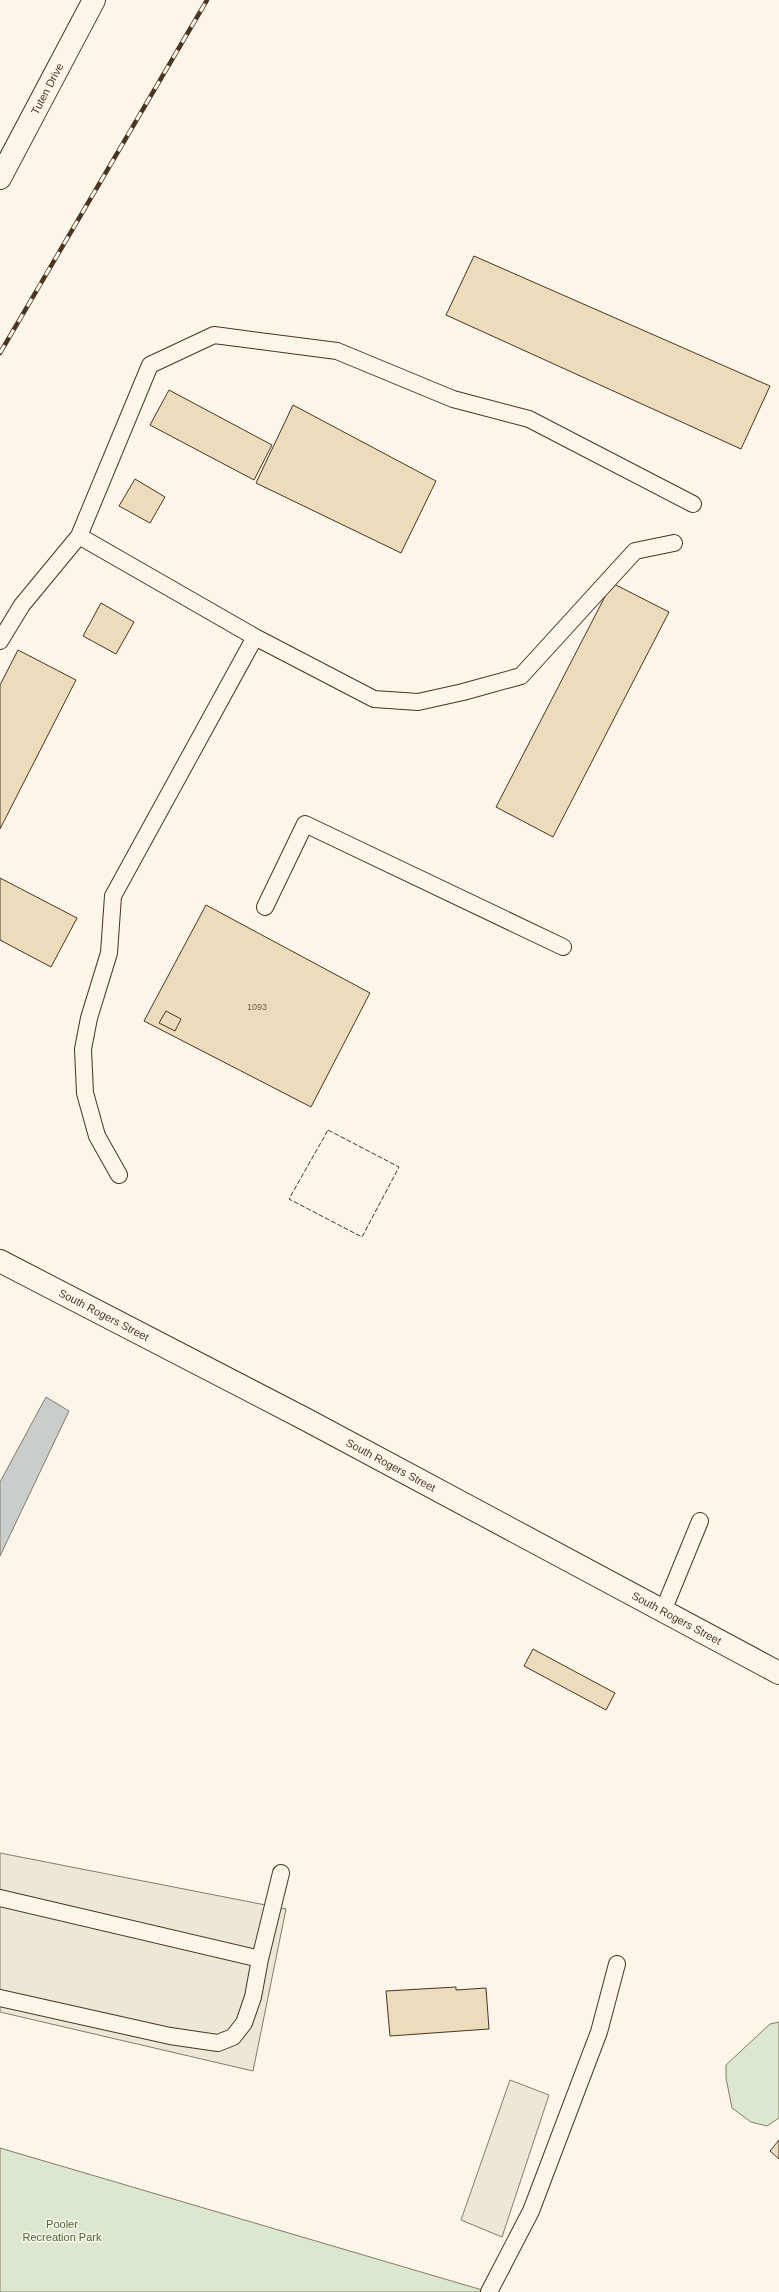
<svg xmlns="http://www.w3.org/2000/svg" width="779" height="2292" viewBox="0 0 779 2292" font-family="Helvetica,sans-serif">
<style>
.green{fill:#dce7d0;stroke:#887966}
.parking{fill:#ede7d9;stroke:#887966}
.water{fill:#c9cecd;stroke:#887966}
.building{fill:#ecdcbc;stroke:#4a3520}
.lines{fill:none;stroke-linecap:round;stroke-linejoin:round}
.service-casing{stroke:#4a3520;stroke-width:18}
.minor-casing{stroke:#4a3520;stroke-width:24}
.tertiary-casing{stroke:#4a3520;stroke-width:24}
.service{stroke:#fbf6e9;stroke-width:16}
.minor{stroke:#fbf6e9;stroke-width:22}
.tertiary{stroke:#fbf6e9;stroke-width:22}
.rail-casing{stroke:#4a3520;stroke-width:4.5}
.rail{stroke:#fbf6e9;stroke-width:3;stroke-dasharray:9;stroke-linecap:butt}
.fence{stroke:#4a3520;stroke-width:1;stroke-dasharray:5 2;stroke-linecap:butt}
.labels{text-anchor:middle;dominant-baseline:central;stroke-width:3;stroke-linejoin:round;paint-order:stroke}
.number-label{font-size:9px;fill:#725f47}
.street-label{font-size:11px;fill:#4a3520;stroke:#fbf6e9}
.park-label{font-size:11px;fill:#436837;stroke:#fbf6e9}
</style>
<rect width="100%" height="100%" fill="#fbf6e9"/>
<path class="green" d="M 779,2022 L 779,2118 L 767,2126 L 751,2122 L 732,2108 L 726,2078 L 726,2065 L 770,2024 Z
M 0,2148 L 489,2292 L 0,2292 Z"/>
<path class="parking" d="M 0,1853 L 286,1909 L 253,2071 L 0,2012 Z
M 510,2080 L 549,2095 L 502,2237 L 461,2220 Z"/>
<path class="water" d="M 46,1397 L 69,1411 L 0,1556 L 0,1482 Z"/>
<path class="building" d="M 474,256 L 770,386 L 741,449 L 446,315 Z
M 169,390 L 272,445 L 254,480 L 150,425 Z
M 293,405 L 436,481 L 401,553 L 256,483 Z
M 135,479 L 165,497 L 150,523 L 119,506 Z
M 612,583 L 669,612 L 553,837 L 496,807 Z
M 101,603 L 134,622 L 116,654 L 83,636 Z
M 18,650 L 76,680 L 0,829 L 0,685 Z
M 0,878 L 77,918 L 51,967 L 0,940 Z
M 206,905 L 370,993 L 311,1107 L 144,1021 Z
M 166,1011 L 181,1019 L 175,1031 L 159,1023 Z
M 533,1649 L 615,1693 L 606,1710 L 524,1666 Z
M 456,1987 L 456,1990 L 486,1988 L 489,2029 L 390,2036 L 386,1991 Z
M 779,2140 L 779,2159 L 770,2151 Z"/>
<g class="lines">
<g class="service-casing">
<path id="service" d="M 79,536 L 150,365 L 214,335 L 337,351 L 453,399 L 529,419 L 693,504
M 255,637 L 374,699 L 418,702 L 463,692 L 521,676 L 635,551 L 674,543
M 0,641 L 22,605 L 79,536 L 255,637 L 113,896 L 109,953 L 89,1018 L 83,1049 L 85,1093 L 97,1136 L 119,1175
M 265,907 L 305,824 L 563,947
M 663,1611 L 700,1521
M 0,1898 L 260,1959
M 0,1998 L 170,2036 L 218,2043 L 233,2037 L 244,2023 L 253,1997 L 260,1959 L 281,1873
M 489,2292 L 531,2211 L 599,2032 L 617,1964"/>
</g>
<g class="minor-casing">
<g id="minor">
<path id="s1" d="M 0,178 L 94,0"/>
</g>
</g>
<g class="tertiary-casing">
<g id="tertiary">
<path id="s2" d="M 0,1261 L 307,1420 L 779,1673"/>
</g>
</g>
<use href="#service" class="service"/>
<use href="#minor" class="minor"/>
<use href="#tertiary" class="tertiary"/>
<g class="rail-casing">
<path id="rail" d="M 0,353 L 207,0"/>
</g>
<use href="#rail" class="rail"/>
<path class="fence" d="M 328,1130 L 399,1167 L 362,1237 L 289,1199 Z"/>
</g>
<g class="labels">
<g class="number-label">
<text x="257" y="1007">1093</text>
</g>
<g class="street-label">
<text stroke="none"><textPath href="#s1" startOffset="101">Tuten Drive</textPath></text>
<text stroke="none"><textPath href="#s2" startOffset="117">South Rogers Street</textPath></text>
<text stroke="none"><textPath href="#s2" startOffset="441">South Rogers Street</textPath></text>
<text stroke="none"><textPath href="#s2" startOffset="765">South Rogers Street</textPath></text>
</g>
<g class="park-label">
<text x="62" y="2224">Pooler<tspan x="62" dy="13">Recreation Park</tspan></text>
</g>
</g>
</svg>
